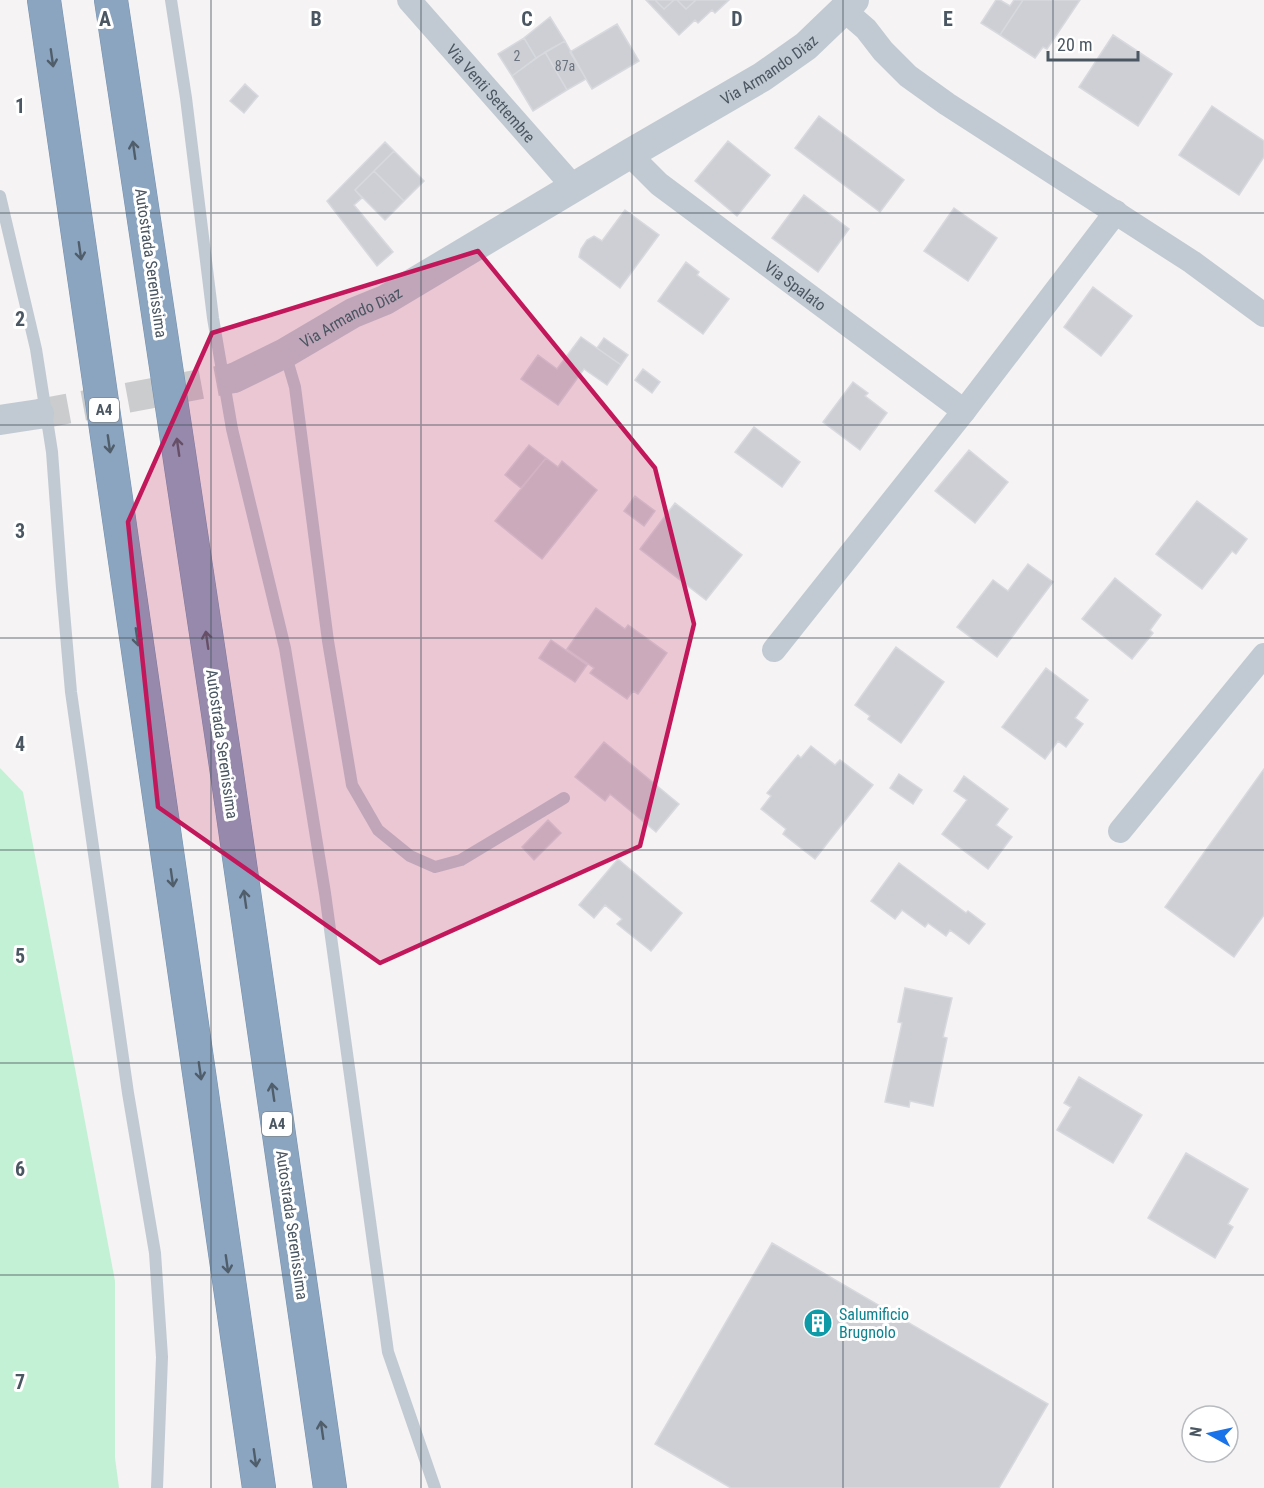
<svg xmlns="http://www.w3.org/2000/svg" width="1264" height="1488" viewBox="0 0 1264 1488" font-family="'Roboto Condensed',sans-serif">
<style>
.green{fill:#c3f1d5}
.building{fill:#cdcfd5;stroke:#d7d9de;stroke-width:1.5}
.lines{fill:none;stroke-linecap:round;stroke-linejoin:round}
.tertiary-tunnel{stroke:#caccce;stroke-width:30;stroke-dasharray:30 15;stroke-linecap:butt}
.motorway-casing{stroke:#7690ad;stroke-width:34}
.service{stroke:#c1cad2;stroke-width:12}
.minor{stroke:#c1cad2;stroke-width:24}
.tertiary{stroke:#c1cad2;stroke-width:30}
.motorway{stroke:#8ba5c1;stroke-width:33}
.oneway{stroke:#505e6b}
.marked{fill:#c2185b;fill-opacity:0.2;stroke:#c2185b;stroke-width:4.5;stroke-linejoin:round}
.grid{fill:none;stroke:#4a5661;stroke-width:1.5;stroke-opacity:0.55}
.labels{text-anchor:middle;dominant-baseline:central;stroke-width:6;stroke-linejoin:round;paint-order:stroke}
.number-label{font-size:14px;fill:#6b747e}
.shield{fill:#fff;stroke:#808990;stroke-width:1.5}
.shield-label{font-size:15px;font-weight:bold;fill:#4a5661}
.street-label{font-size:16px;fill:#4a5661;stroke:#fff}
.culture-label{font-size:16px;fill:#0d838f;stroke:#fff;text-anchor:start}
.grid-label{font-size:20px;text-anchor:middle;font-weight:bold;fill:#4a5661;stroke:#fff;stroke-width:6;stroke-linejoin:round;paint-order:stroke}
</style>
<rect width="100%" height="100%" fill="#f5f3f3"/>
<path class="green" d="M 0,768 L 23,792 L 115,1281 L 115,1458 L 119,1488 L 0,1488 Z"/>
<path class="building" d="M 646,0 L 655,0 L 664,9 L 674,0 L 677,0 L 686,9 L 696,0 L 729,0 L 715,13 L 712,10 L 698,23 L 695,20 L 679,35 Z
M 655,0 L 674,0 L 664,9 Z
M 677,0 L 696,0 L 686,9 Z
M 996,0 L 1000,0 L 1010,6 L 1014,0 L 1023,0 L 1000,35 L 981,23 Z
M 1023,0 L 1080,0 L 1047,49 L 1043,47 L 1035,58 L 1000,35 Z
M 550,17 L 565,41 L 536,58 L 524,38 Z
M 617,24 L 639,61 L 592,89 L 570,52 Z
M 1113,35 L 1172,74 L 1138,126 L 1079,87 Z
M 524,38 L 536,58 L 512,76 L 498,54 Z
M 565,41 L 586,79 L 567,90 L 545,52 Z
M 545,52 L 567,90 L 533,111 L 512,76 Z
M 245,84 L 258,96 L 244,113 L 230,101 Z
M 1212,106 L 1264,141 L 1264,157 L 1239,195 L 1179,155 Z
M 819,116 L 904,180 L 880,212 L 795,148 Z
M 728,141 L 770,175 L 737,216 L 695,181 Z
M 385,142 L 394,151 L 355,190 L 362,198 L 354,205 L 393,252 L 377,266 L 327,201 Z
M 394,151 L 424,181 L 404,201 L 374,171 Z
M 374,171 L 404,201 L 385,220 L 355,190 Z
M 804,195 L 849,229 L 818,272 L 772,238 Z
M 954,208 L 997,238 L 968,281 L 924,251 Z
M 625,210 L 659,235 L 620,288 L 579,257 L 581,249 L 587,240 L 594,236 L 602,241 Z
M 686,262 L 699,272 L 697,275 L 729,299 L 703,334 L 658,301 Z
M 1093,287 L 1132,316 L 1101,356 L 1064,327 Z
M 581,337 L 621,365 L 607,385 L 584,369 L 558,405 L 521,379 L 538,355 L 557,369 Z
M 604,338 L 628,355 L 621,365 L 597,348 Z
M 643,369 L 660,382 L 652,393 L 635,380 Z
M 853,382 L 868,393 L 865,396 L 887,413 L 860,450 L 823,422 Z
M 754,427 L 800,462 L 782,487 L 735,452 Z
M 529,445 L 546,458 L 521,488 L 505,475 Z
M 969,450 L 1008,482 L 975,523 L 935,491 Z
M 546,458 L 558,467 L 562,461 L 597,490 L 542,559 L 495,521 Z
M 635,496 L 655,511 L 644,526 L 624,511 Z
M 1197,501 L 1247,539 L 1236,554 L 1232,551 L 1202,589 L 1156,554 Z
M 675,503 L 742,555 L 706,600 L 640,549 Z
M 1028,564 L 1053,582 L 997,657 L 957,627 L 993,580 L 1008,591 Z
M 1115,578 L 1161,615 L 1150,630 L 1153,633 L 1132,659 L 1082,619 Z
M 596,608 L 625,629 L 628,625 L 667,653 L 638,694 L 633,691 L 627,699 L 590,673 L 594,668 L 567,649 Z
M 551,640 L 587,665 L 575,682 L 539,658 Z
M 896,647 L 944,682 L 901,743 L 868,719 L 870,716 L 855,705 Z
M 1046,668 L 1088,700 L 1075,718 L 1083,724 L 1066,747 L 1058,741 L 1045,759 L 1002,727 Z
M 604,742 L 679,804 L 656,832 L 610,794 L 605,801 L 575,777 Z
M 811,746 L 835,765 L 840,760 L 873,785 L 815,859 L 783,834 L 786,829 L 761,809 L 771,796 L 767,793 L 798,755 L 801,758 Z
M 1264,769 L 1264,915 L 1234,957 L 1165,907 Z
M 899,774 L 922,790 L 913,804 L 890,788 Z
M 964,776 L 1008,809 L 996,825 L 1012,837 L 988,869 L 942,834 L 967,800 L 954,791 Z
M 548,820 L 561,833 L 534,860 L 522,847 Z
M 618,859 L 682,913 L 651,951 L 617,924 L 622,919 L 605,905 L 594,918 L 579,905 Z
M 899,863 L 966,913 L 968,911 L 985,924 L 969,944 L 950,930 L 946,936 L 928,923 L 925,927 L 902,910 L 895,919 L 871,901 Z
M 905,988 L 952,998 L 943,1037 L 947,1038 L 933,1106 L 910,1101 L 909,1107 L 885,1102 L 902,1023 L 898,1022 Z
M 1079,1077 L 1142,1115 L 1113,1163 L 1057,1130 L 1071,1107 L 1064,1103 Z
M 1186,1153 L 1248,1189 L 1228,1224 L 1233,1227 L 1215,1258 L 1148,1218 Z
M 772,1243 L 1048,1404 L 999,1488 L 731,1488 L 655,1444 Z"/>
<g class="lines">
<path class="tertiary-tunnel" d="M 39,414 L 234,378"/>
<g class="motorway-casing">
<path id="motorway" d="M 44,0 L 259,1488
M 111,0 L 225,760 L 330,1488"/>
</g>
<path class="service" d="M 171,0 L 186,98 L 213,318 L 232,429 L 285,648 L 310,800 L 325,893 L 388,1352 L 435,1488
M 0,196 L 36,349 L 52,452 L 62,588 L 71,692 L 128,1093 L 155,1253 L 162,1357 L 157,1488
M 285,353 L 295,387 L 328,641 L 352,785 L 378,830 L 410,856 L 435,867 L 461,860 L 564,798"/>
<g class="minor">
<path id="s1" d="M 409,0 L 564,176 L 570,190"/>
<path d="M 844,10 L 866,29 L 883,51 L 908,76 L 947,104 L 1192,262 L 1264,315"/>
<path id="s2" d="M 631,153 L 639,164 L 659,184 L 964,411"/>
<path d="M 774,650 L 964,411 L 1116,212"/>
<path d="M 1120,831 L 1264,655"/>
</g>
<g class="tertiary">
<path id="s3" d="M 234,378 L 285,353 L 353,313 L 385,300 L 631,153 L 762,77 L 806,46 L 854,0"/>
<path d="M 0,420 L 39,414"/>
</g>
<use href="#motorway" class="motorway"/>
</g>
<defs><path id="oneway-shaft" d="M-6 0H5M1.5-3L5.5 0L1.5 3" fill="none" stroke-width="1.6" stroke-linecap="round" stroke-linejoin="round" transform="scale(1.5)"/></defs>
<g class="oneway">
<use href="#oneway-shaft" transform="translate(52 58) rotate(82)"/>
<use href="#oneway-shaft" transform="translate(134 150) rotate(-98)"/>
<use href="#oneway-shaft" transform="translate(80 251) rotate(82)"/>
<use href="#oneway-shaft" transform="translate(109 444) rotate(82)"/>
<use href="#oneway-shaft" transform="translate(178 447) rotate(-98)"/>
<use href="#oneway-shaft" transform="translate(137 637) rotate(82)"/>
<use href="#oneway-shaft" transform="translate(207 640) rotate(-98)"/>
<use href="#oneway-shaft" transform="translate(172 878) rotate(82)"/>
<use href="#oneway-shaft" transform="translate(245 899) rotate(-98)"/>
<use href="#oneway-shaft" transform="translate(200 1071) rotate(82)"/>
<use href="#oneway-shaft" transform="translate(273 1092) rotate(-98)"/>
<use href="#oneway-shaft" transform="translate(227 1264) rotate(82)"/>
<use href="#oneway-shaft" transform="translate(322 1430) rotate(-98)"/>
<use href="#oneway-shaft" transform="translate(255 1458) rotate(82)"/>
</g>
<path class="marked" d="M 478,251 L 655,468 L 694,624 L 640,846 L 380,963 L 158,807 L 128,522 L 212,333 Z"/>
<path class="grid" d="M 211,0 L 211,1488M 421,0 L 421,1488M 632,0 L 632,1488M 843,0 L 843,1488M 1053,0 L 1053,1488M 0,213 L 1264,213M 0,425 L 1264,425M 0,638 L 1264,638M 0,850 L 1264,850M 0,1063 L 1264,1063M 0,1275 L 1264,1275"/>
<defs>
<g id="building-disc" transform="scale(1.5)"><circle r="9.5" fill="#0f9aa8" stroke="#fff"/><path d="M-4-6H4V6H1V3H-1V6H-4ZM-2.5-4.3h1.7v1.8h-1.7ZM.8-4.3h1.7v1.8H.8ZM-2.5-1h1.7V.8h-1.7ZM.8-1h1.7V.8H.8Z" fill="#fff"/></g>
</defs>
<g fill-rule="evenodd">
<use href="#building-disc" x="818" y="1323"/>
</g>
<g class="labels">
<g class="number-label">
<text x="517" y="56">2</text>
<text x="565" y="66">87a</text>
</g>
<g class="shield">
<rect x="89" y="398" width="30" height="24" rx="4.5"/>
<rect x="262" y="1112" width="30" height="24" rx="4.5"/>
</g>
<g class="shield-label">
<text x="104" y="410">A4</text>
<text x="277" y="1124">A4</text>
</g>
<g class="street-label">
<text stroke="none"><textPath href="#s3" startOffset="618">Via Armando Diaz</textPath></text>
<text stroke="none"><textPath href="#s1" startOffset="124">Via Venti Settembre</textPath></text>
<text transform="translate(151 263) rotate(82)">Autostrada Serenissima</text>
<text stroke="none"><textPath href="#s2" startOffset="212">Via Spalato</textPath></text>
<text stroke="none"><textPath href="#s3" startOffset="132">Via Armando Diaz</textPath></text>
<text transform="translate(222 744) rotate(82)">Autostrada Serenissima</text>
<text transform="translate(292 1225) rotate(82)">Autostrada Serenissima</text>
</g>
<g class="culture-label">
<text x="839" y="1314">Salumificio<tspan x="839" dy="18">Brugnolo</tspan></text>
</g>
</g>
<g class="grid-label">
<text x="105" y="26">A</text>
<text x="316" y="26">B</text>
<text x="527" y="26">C</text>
<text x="737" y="26">D</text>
<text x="948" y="26">E</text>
<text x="20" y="113">1</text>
<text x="20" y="326">2</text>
<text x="20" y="538">3</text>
<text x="20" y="751">4</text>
<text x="20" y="963">5</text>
<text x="20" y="1176">6</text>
<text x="20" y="1389">7</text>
</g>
<g transform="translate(1210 1434) rotate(278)"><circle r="28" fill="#ffffff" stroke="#b7bbc0" stroke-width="1.5"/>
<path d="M0-4.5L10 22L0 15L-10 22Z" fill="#1a73e8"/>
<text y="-9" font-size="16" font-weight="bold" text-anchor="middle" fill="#4a5661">N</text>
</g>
<path d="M1048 51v9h90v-9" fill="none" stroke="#4a5661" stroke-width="3"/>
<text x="1057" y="51" font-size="18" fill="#4a5661" stroke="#ffffff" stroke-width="4.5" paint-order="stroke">20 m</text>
</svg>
